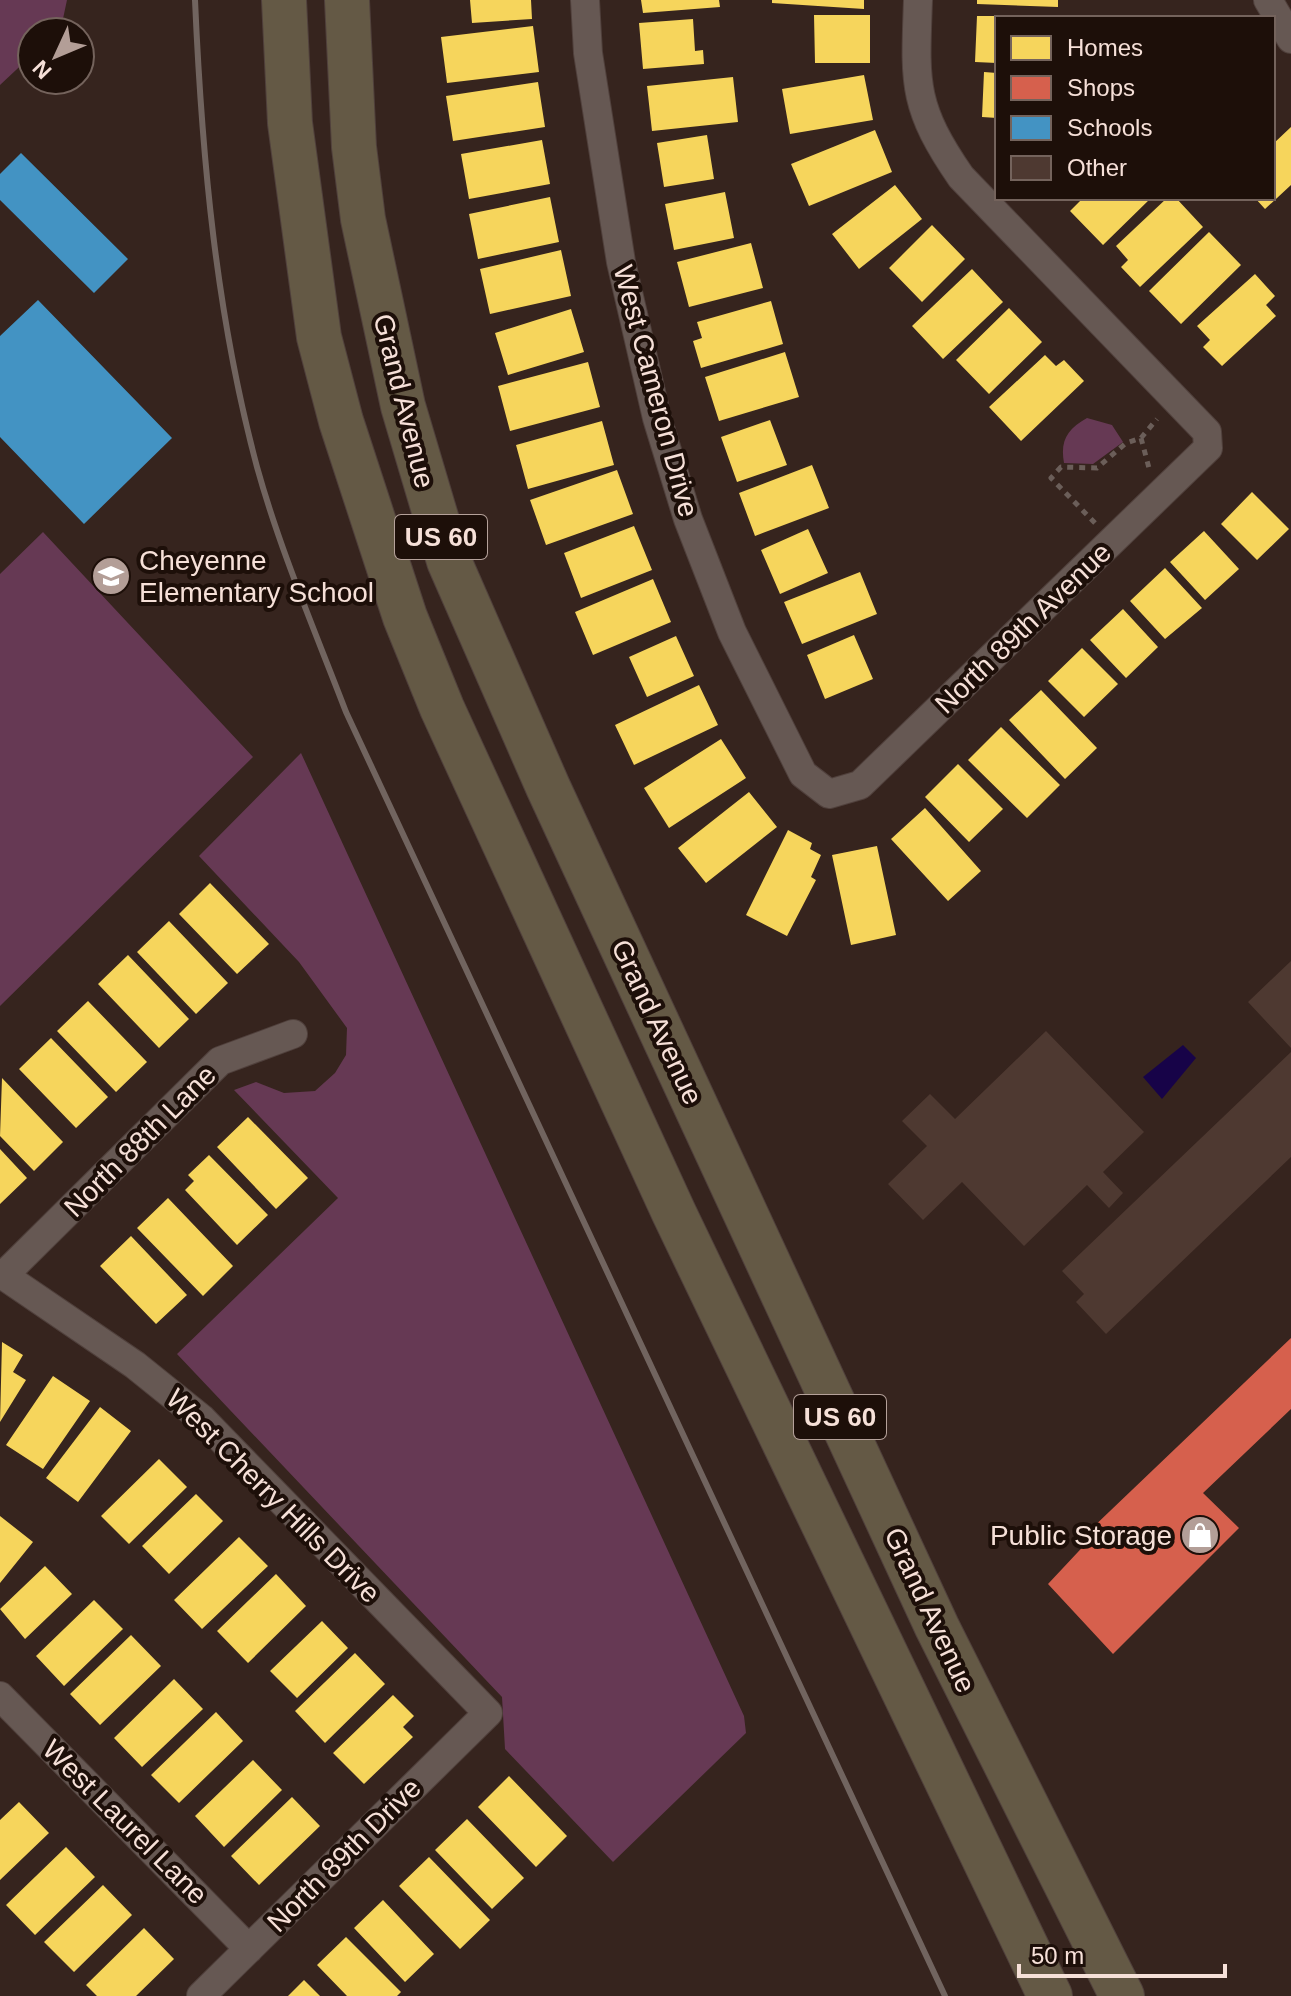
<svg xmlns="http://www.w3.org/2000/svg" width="1291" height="1996" viewBox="0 0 1291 1996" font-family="Helvetica,sans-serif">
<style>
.green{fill:#663954}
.water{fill:#170348}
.homes{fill:#f6d55c}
.shops{fill:#d6604d}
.schools{fill:#4393c3}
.building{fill:#4e3931}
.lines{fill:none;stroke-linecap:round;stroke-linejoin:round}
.street-casing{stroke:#50403c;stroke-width:30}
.highway-casing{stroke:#50403c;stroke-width:46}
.path{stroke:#6b5e59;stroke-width:5;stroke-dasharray:6 6;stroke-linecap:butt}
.street{stroke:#665853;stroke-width:28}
.highway{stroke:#645945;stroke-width:44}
.rail{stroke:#71645f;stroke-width:6}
.labels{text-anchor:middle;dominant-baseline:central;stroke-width:8;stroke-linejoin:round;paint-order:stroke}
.shield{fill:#1d0f09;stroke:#b5a19a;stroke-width:2}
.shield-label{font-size:26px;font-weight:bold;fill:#f6e0d8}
.street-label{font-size:28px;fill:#f6e0d8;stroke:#1d0f09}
.poi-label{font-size:28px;fill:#f6e0d8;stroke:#1d0f09;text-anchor:start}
</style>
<rect width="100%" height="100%" fill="#36241e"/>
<path class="green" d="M 0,0 L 67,0 L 61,28 L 57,32 L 32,32 L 32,55 L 0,85 Z
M 1087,418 L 1112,425 L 1123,442 L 1093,464 L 1064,463 C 1060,441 1067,429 1087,418 Z
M 43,532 L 253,757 L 0,1006 L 0,574 Z
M 301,753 L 744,1716 L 746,1733 L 613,1862 L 505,1749 L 502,1697 L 177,1354 L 338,1198 L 234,1090 L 256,1082 L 284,1093 L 315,1091 L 335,1073 L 346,1055 L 347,1028 L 299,962 L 199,856 Z"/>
<path class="water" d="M 1183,1045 L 1196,1058 L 1162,1099 L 1143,1077 Z"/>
<path class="homes" d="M 470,0 L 531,0 L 532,19 L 472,23 Z
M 641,0 L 719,0 L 720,7 L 643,13 Z
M 772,0 L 864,0 L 864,9 L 772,3 Z
M 977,0 L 1058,0 L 1058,7 L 977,4 Z
M 814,15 L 870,15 L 870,63 L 815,63 Z
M 977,16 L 997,16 L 997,63 L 975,62 Z
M 693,19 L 695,51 L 703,50 L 704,64 L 643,69 L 639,23 Z
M 533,26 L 539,72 L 447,83 L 441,37 Z
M 984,72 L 997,73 L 997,118 L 982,117 Z
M 864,75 L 873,120 L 790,134 L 782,89 Z
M 733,77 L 738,122 L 652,131 L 647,86 Z
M 538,82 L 545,127 L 453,141 L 446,96 Z
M 1291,127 L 1291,185 L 1265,209 L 1255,198 L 1273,198 L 1273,144 Z
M 875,130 L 892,172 L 809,206 L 791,164 Z
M 707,135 L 714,179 L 664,187 L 657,143 Z
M 542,140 L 550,184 L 469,199 L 461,154 Z
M 895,185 L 922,219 L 859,269 L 832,234 Z
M 725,192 L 734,238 L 674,250 L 665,204 Z
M 550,197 L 559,242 L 478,259 L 469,214 Z
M 1083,198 L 1151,198 L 1103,245 L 1070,211 Z
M 1167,198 L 1176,198 L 1203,227 L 1140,287 L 1121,267 L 1128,260 L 1116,246 Z
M 932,225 L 965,259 L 922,302 L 889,268 Z
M 1209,232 L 1241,265 L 1181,324 L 1149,291 Z
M 751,243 L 763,288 L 689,307 L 677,262 Z
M 561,250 L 571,296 L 490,314 L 480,269 Z
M 972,269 L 1003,302 L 943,359 L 912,326 Z
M 1255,274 L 1275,296 L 1266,305 L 1276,316 L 1222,366 L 1203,347 L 1210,340 L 1197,326 Z
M 771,301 L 783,344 L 701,368 L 693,341 L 702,338 L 697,322 Z
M 1009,308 L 1042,342 L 989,394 L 956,360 Z
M 571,309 L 584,352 L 508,375 L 495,333 Z
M 785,352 L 799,397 L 719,421 L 705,377 Z
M 1045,355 L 1056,366 L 1064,360 L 1084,381 L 1021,441 L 989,407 Z
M 588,362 L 600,407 L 510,431 L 498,386 Z
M 770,420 L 787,465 L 737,482 L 721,437 Z
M 602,421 L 614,465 L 528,489 L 516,445 Z
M 812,465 L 829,508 L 755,536 L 739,493 Z
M 617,470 L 633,514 L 546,545 L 530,500 Z
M 1252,492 L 1289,529 L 1257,560 L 1221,524 Z
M 634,526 L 652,570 L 581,598 L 564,553 Z
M 808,529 L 828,573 L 780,594 L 761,550 Z
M 1204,531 L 1239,569 L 1205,600 L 1170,562 Z
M 1165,568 L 1202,608 L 1165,639 L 1130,601 Z
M 860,572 L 877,614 L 802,644 L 784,602 Z
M 653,579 L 671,622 L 593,655 L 575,612 Z
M 1123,609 L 1158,647 L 1126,678 L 1090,640 Z
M 854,635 L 873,679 L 825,699 L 807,655 Z
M 676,636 L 694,676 L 647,697 L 629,657 Z
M 1082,648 L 1118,684 L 1084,717 L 1048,681 Z
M 699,685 L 718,725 L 634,765 L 615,725 Z
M 1041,690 L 1097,748 L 1065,779 L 1009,720 Z
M 1001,727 L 1060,785 L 1027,818 L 968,760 Z
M 721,739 L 746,778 L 669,828 L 644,788 Z
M 958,764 L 1003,809 L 969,842 L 925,797 Z
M 749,792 L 777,827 L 706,883 L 678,848 Z
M 925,808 L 981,871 L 948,901 L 891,839 Z
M 788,830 L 812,843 L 810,849 L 821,855 L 811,877 L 816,880 L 787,936 L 746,915 Z
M 877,846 L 896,935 L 851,945 L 832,855 Z
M 210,883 L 269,944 L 237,974 L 179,914 Z
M 169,921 L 228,983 L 196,1014 L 137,952 Z
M 128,955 L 189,1019 L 159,1048 L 98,984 Z
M 88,1001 L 147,1062 L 116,1092 L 57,1031 Z
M 51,1038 L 108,1097 L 76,1128 L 19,1069 Z
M 2,1078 L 63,1142 L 34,1171 L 0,1136 Z
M 248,1117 L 308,1178 L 276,1209 L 217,1147 Z
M 0,1149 L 27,1178 L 0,1204 Z
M 209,1155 L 268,1215 L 237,1245 L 185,1190 L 194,1181 L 188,1175 Z
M 168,1198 L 233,1266 L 203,1296 L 137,1228 Z
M 131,1236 L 187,1295 L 156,1324 L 100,1266 Z
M 2,1342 L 23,1355 L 13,1372 L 26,1380 L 0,1422 Z
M 53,1376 L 90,1401 L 43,1469 L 6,1445 Z
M 100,1407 L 131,1431 L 78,1502 L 46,1478 Z
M 159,1459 L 187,1487 L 129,1544 L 101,1516 Z
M 196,1494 L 223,1521 L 169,1574 L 142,1546 Z
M 0,1516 L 33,1542 L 0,1583 Z
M 239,1537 L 268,1566 L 202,1629 L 174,1600 Z
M 45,1566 L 72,1594 L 25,1639 L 0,1609 Z
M 276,1574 L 306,1606 L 248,1663 L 217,1631 Z
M 94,1600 L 123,1629 L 64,1686 L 36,1656 Z
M 322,1621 L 348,1648 L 297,1698 L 270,1671 Z
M 131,1635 L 161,1666 L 100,1725 L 70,1694 Z
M 355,1653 L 385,1684 L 325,1743 L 295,1711 Z
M 174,1679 L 203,1709 L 142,1767 L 114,1738 Z
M 393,1695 L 414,1716 L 403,1727 L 413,1737 L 364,1784 L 333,1753 Z
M 216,1712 L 243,1741 L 179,1803 L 151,1775 Z
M 253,1760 L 282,1790 L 224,1847 L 195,1816 Z
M 509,1776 L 567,1836 L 536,1867 L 478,1807 Z
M 292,1797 L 320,1826 L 259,1885 L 231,1856 Z
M 19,1802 L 49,1833 L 0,1880 L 0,1820 Z
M 467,1819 L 524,1878 L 492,1909 L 435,1850 Z
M 66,1847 L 95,1877 L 35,1935 L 6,1905 Z
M 429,1857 L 490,1920 L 460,1949 L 399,1886 Z
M 103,1885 L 132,1915 L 74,1972 L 44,1942 Z
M 383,1900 L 434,1954 L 405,1982 L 354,1928 Z
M 144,1928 L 174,1959 L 136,1996 L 97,1996 L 86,1985 Z
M 346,1937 L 401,1992 L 397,1996 L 347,1996 L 317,1965 Z
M 304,1980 L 320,1996 L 288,1996 Z"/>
<path class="shops" d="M 1291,1338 L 1291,1409 L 1203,1493 L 1239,1528 L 1113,1654 L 1048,1584 L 1092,1537 L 1087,1533 Z"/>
<path class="schools" d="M 21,153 L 128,259 L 94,293 L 0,200 L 0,174 Z
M 38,300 L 172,438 L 84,524 L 0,437 L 0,336 Z"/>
<path class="building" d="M 1291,961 L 1291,1048 L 1248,1002 Z
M 1046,1031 L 1144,1132 L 1103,1172 L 1123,1193 L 1109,1208 L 1087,1185 L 1024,1246 L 962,1182 L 923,1220 L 888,1184 L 927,1146 L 902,1121 L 930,1094 L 955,1119 Z
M 1291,1052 L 1291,1157 L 1106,1334 L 1076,1302 L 1084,1294 L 1062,1271 Z"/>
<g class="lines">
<g class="street-casing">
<path id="street" d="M 585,0 L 588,53 L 621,262 L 657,418 L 688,519 L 732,632 L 803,774 L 829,794 L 860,785 L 1208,448 L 1207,432 L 961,177 C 912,106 915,83 918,0
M 1268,0 L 1291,39
M 0,1273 L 135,1365 L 202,1419 L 488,1713 L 201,1996
M 3,1276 L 220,1061 L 293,1034
M 0,1696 L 249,1949"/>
</g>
<g class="highway-casing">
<path id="highway" d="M 284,0 L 290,123 L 319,337 L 341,421 L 405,617 L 442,708 L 674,1213 L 1050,1996
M 347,0 L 354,147 L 363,219 L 403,406 L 449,561 L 548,787 L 937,1627 L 1122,1996"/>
</g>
<path class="path" d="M 1141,438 L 1157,419
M 1095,523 L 1051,478 L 1061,467 L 1097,468 L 1126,443 L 1141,438 L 1149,468"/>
<use href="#street" class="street"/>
<use href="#highway" class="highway"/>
<path class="rail" d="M 195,0 C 202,158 216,314 257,467 C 280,550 315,631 346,712 L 945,1996"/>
</g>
<defs>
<g id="school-disc" transform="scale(2)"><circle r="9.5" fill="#b39e97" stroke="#1d0f09"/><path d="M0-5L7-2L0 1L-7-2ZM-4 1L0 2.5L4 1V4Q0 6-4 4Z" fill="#fff"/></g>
<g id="shop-disc" transform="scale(2)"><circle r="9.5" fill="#b39e97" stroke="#1d0f09"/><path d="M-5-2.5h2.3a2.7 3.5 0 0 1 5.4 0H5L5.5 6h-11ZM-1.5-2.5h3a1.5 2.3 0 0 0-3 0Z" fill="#fff"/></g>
</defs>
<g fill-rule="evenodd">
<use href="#school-disc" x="111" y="576"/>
<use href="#shop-disc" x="1200" y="1535"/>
</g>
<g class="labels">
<g class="shield">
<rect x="395" y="515" width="92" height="44" rx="6"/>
<rect x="794" y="1395" width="92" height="44" rx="6"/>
</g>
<g class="shield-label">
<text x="441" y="537">US 60</text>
<text x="840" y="1417">US 60</text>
</g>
<g class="street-label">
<text transform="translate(656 391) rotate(75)">West Cameron Drive</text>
<text transform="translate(404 401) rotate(76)">Grand Avenue</text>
<text transform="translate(1023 628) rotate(-44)">North 89th Avenue</text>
<text transform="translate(657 1022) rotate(65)">Grand Avenue</text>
<text transform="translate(140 1141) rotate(-45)">North 88th Lane</text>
<text transform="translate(273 1496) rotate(45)">West Cherry Hills Drive</text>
<text transform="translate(930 1610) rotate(65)">Grand Avenue</text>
<text transform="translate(125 1822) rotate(45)">West Laurel Lane</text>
<text transform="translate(344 1855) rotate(-45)">North 89th Drive</text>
</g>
<g class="poi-label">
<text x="139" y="560">Cheyenne<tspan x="139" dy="32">Elementary School</tspan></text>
<text x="1172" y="1535" text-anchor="end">Public Storage</text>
</g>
</g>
<rect x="995" y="16" width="280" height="184" fill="#1d0f09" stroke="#74635c" stroke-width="2"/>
<rect x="1011" y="36" width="40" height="24" fill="#f6d55c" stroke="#74635c" stroke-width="2"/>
<text x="1067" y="56" font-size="24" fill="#f6e0d8">Homes</text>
<rect x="1011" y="76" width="40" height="24" fill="#d6604d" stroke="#74635c" stroke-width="2"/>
<text x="1067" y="96" font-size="24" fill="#f6e0d8">Shops</text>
<rect x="1011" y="116" width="40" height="24" fill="#4393c3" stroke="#74635c" stroke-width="2"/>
<text x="1067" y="136" font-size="24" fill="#f6e0d8">Schools</text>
<rect x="1011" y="156" width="40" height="24" fill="#4e3931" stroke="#74635c" stroke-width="2"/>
<text x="1067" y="176" font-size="24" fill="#f6e0d8">Other</text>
<g transform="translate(56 56) rotate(226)"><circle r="38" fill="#1d0f09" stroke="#74635c" stroke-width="2"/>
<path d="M0-6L14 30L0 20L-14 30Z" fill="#b39e97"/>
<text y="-12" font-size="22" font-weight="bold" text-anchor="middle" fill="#f6e0d8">N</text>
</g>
<path d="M1019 1964v12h206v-12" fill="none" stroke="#f6e0d8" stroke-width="4"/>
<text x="1031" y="1964" font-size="24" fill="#f6e0d8" stroke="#1d0f09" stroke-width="6" paint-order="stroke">50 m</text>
</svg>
